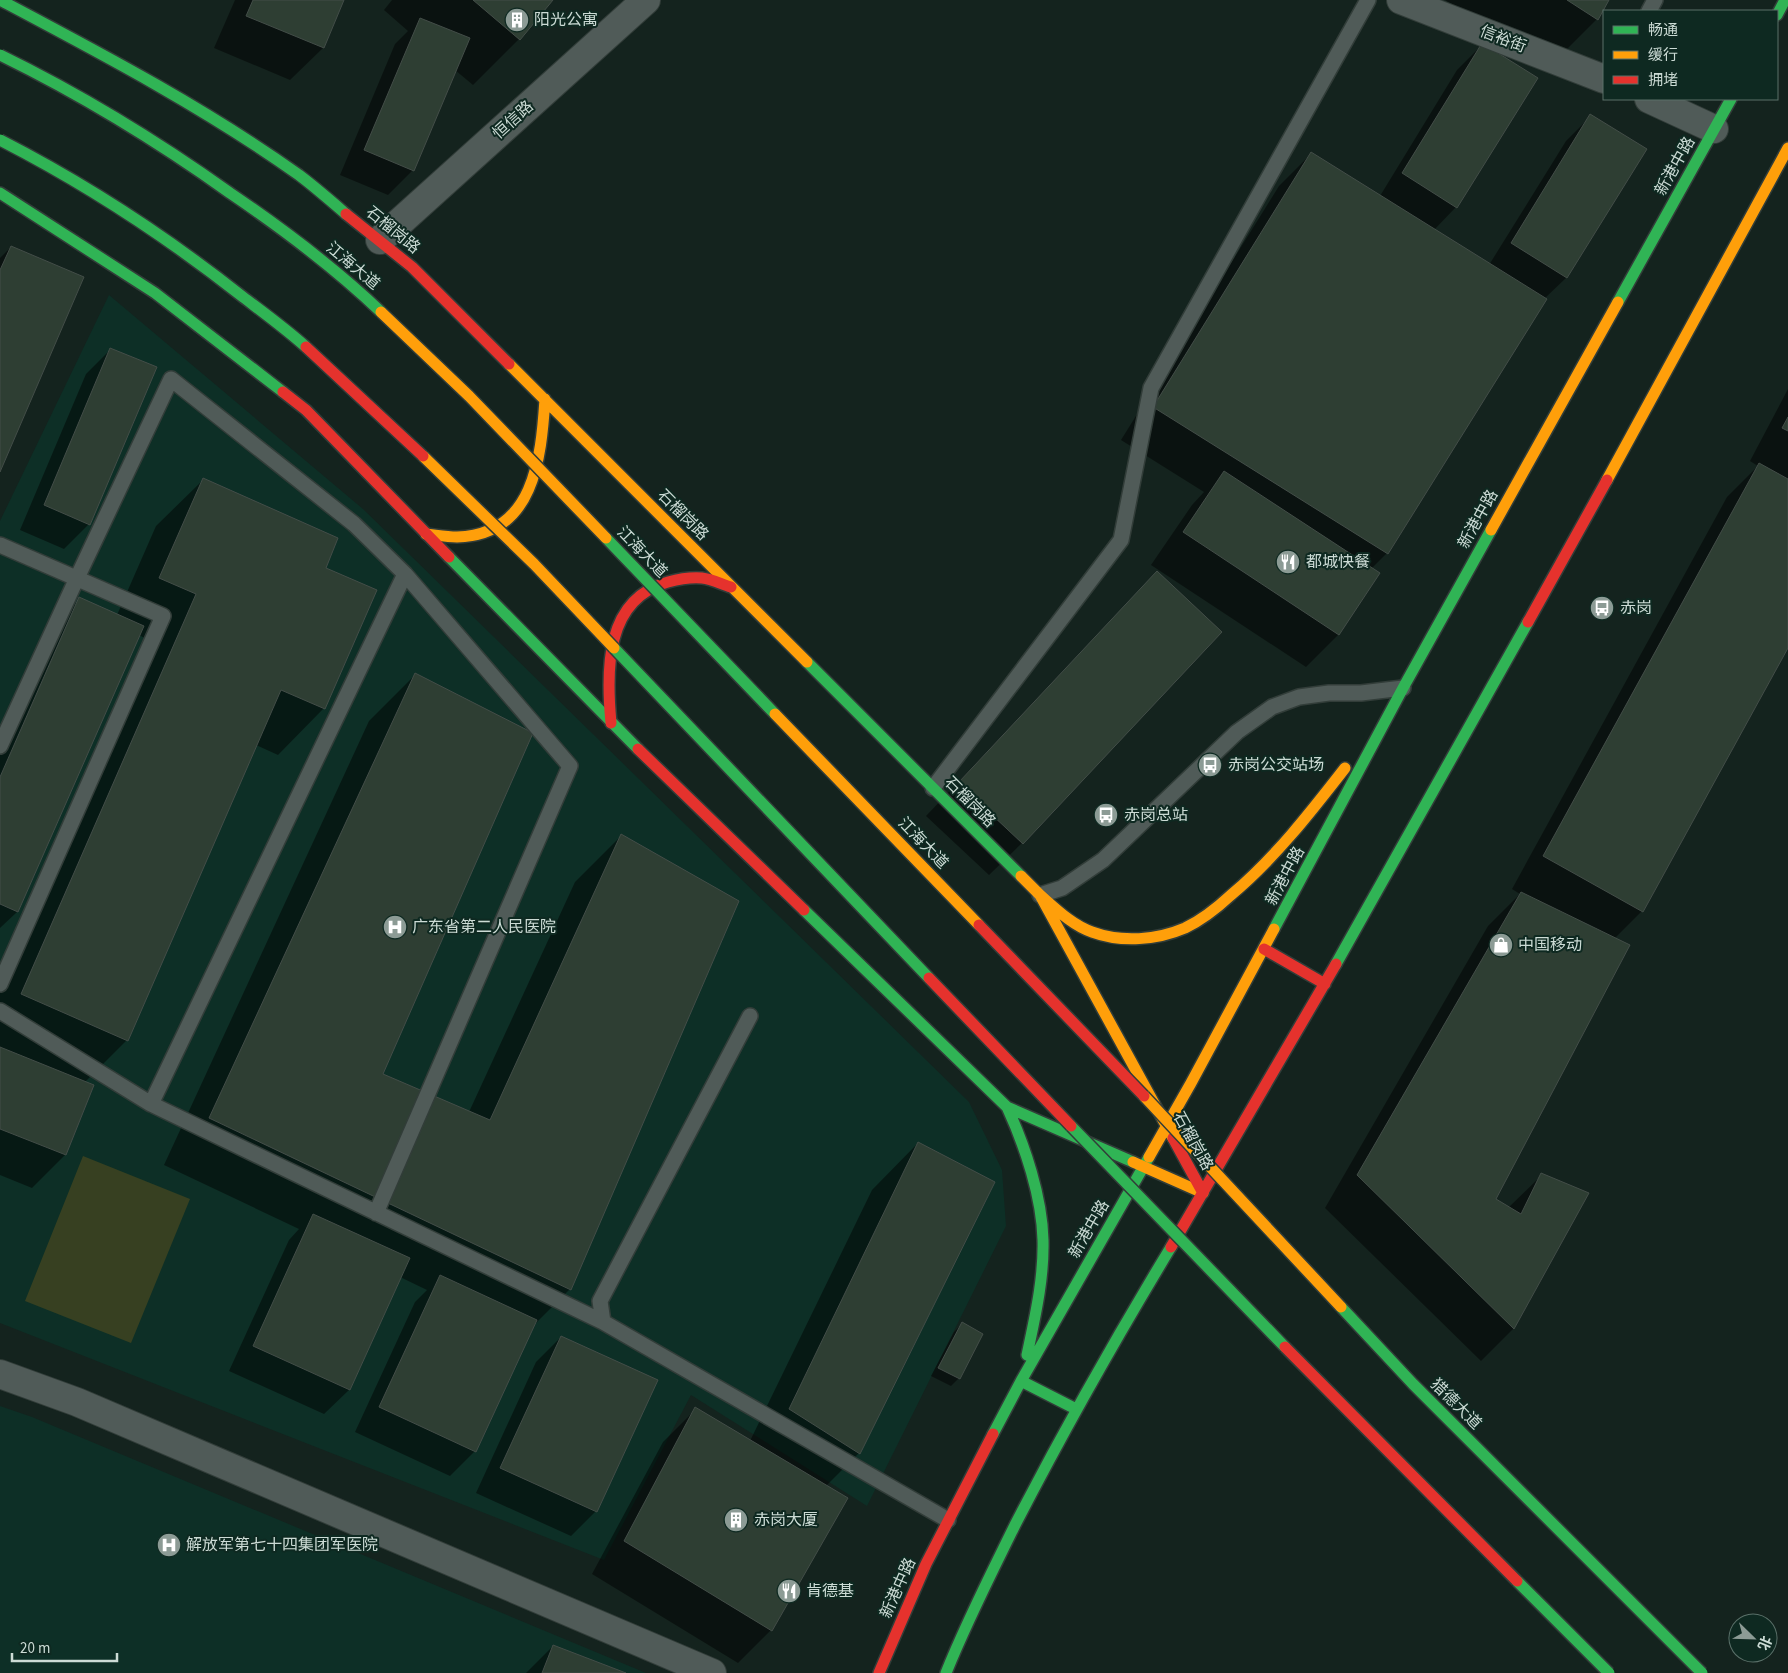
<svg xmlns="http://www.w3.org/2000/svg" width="1788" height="1673" viewBox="0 0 1788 1673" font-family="'Source Sans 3','Noto Sans SC',sans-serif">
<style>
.built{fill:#0d2f26}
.green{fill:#374021}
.shadow{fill:#0007}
.building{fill:#2e3e33;stroke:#434d48}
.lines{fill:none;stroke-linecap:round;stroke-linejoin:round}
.lane-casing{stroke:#323d39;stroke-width:18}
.street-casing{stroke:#323d39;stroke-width:30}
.fast-casing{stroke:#323d39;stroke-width:14}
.slow-casing{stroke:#323d39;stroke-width:14}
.jam-casing{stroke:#323d39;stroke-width:14}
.lane{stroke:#505b58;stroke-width:15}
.street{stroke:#505b58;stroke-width:28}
.fast{stroke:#30b455;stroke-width:11}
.slow{stroke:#ff9f0a;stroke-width:11}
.jam{stroke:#e5322d;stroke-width:11}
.fast-bridge-casing{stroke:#323d39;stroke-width:14;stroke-linecap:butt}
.slow-bridge-casing{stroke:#323d39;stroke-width:14;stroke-linecap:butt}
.jam-bridge-casing{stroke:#323d39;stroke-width:14;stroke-linecap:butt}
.fast-bridge{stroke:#30b455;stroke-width:11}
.slow-bridge{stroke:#ff9f0a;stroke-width:11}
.jam-bridge{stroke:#e5322d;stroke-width:11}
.labels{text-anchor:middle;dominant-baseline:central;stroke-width:4;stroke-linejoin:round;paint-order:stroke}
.poi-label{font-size:16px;fill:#ccdbd5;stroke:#0e2921;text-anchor:start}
.street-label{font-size:16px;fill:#ccdbd5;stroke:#0e2921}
</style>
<rect width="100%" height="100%" fill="#14231e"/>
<path class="built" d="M 109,295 L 363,509 L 969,1102 L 1002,1170 L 1006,1226 L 867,1506 L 691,1395 L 604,1560 L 0,1323 L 0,521 Z
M 0,1406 L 32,1417 L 646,1673 L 0,1673 Z"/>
<path class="green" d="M 83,1156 L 190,1199 L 131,1343 L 25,1301 Z"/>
<path class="shadow" d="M 235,0 L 343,0 L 323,48 L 290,80 L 214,48 Z
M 392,0 L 552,0 L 519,39 L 473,85 L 455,70 L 413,170 L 388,195 L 340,175 L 395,44 L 408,31 L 384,10 Z
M 1445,0 L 1608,0 L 1597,19 L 1551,65 Z
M 1482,45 L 1456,207 L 1434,230 L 1489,265 L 1566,141 L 1591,116 L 1645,149 L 1566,278 L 1544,299 L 1387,553 L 1371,569 L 1378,574 L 1338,635 L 1306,667 L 1151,565 L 1192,505 L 1204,492 L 1121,440 L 1279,186 L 1312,153 L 1380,196 L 1457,70 Z
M 11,247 L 0,469 L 0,258 Z
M 111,349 L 89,524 L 64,549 L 20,530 L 86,374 Z
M 1788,389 L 1788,645 L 1642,911 L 1614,939 L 1494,1200 L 1508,1208 L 1542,1175 L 1587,1194 L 1513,1329 L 1481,1361 L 1325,1208 L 1488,926 L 1520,894 L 1512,889 L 1727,497 L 1758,466 L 1750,461 Z
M 203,480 L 324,568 L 324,708 L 278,755 L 256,745 L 127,1040 L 85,1082 L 93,1085 L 65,1155 L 32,1188 L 0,1175 L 0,985 L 150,641 L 139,635 L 17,912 L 0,928 L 0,737 L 47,631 L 80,599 L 117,615 L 156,526 Z
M 1157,573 L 1022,843 L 989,875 L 926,816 Z
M 415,675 L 382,1074 L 469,1112 L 575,882 L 621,836 L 570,1289 L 532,1327 L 475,1451 L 450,1476 L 355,1432 L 415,1302 L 427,1290 L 400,1277 L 349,1390 L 324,1414 L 229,1371 L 289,1240 L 299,1229 L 164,1165 L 369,721 Z
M 918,1143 L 859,1453 L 826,1486 L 771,1630 L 738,1663 L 592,1574 L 663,1442 L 696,1409 L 750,1441 L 872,1190 Z
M 962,1324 L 959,1378 L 951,1386 L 931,1376 L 954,1332 Z
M 561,1337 L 596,1511 L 571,1536 L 476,1493 L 536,1362 Z
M 553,1646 L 622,1673 L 526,1673 Z"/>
<path class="building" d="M 253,0 L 344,0 L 324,48 L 246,16 Z
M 473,0 L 553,0 L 520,40 Z
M 1567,0 L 1609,0 L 1598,20 Z
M 420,18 L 470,38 L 414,171 L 364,150 Z
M 1482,43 L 1538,78 L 1457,208 L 1402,173 Z
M 1590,114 L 1647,149 L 1567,278 L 1511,243 Z
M 1311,152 L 1547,299 L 1388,554 L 1153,407 Z
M 11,246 L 84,277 L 0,472 L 0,270 Z
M 110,348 L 157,367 L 90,525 L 44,505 Z
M 1788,417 L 1788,431 L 1782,428 Z
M 1759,463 L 1788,479 L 1788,648 L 1643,912 L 1543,856 Z
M 1224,471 L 1380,573 L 1339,635 L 1183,532 Z
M 203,478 L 338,538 L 326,568 L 377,590 L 325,709 L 281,690 L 128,1041 L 21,994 L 196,594 L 159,578 Z
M 1157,571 L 1222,632 L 1023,844 L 958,783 Z
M 79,597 L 144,626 L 18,912 L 0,904 L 0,777 Z
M 415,673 L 533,733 L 383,1074 L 490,1120 L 621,834 L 739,901 L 571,1290 L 209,1118 Z
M 1521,892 L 1630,945 L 1496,1199 L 1521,1214 L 1541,1173 L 1589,1193 L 1514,1329 L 1357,1175 Z
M 0,1047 L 94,1085 L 66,1155 L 0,1129 Z
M 918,1142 L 995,1182 L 860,1454 L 789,1409 Z
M 313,1214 L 410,1258 L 350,1390 L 253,1346 Z
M 440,1275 L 537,1320 L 476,1452 L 379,1407 Z
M 962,1322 L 983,1334 L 960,1379 L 938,1368 Z
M 561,1336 L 658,1380 L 597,1512 L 500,1468 Z
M 695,1407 L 848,1498 L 772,1631 L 624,1541 Z
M 553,1645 L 626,1673 L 542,1673 Z"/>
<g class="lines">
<g class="lane-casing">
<path id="lane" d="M 1649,11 L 1655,0
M 0,545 L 163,616 L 0,984
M 405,574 L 151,1104 L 603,1322
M 0,746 L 77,578 L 171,379 L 354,524 L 405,574 L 570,766 L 376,1213
M 933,788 L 1121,540 L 1151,388 L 1368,0
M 1040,895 L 1062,888 L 1103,860 L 1237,732 L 1272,707 L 1299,697 L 1329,693 L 1361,693 L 1403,688
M 0,1011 L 151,1104
M 750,1016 L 600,1301 L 603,1322 L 948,1520"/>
</g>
<g class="street-casing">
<path id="street" d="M 1401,0 L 1604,79
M 1649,99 L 1714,129
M 380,240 L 646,0
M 0,1374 L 77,1402 L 712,1673"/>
</g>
<g class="fast-casing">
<path id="fast" d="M 0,0 C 102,54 205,108 299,175 C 315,187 331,201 346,214
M 1777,15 L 1785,0
M 0,193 L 155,293 L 283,392
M 1618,302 L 1731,99
M 449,557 L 638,749
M 807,662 L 1021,876
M 804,910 L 1007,1107 L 1133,1162
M 1274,929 L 1403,688 L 1491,530
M 1336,964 L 1528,622
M 1007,1107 C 1025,1146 1042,1197 1043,1240 C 1044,1279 1035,1317 1027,1355
M 1021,1381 L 1076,1409
M 993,1434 L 1021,1381 L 1149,1157
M 946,1673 C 966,1623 991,1574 1015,1525 C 1064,1430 1116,1338 1171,1247"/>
</g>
<g class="slow-casing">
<path id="slow" d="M 509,364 L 807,662
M 1607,480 L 1788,148
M 1491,530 L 1618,302
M 426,534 C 436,535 446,537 457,537 C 534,535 541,459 545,399
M 1021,876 L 1040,895 L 1173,1138
M 1040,895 C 1056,909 1072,925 1092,932 C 1122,943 1157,940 1185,928 C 1202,920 1217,908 1231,895 C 1275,858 1310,813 1345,768
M 1149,1157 L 1191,1083 L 1274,929
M 1133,1162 L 1203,1193"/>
</g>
<g class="jam-casing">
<path id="jam" d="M 346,214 L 412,267 L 509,364
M 283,392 L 306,410 L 449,557
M 1528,622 L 1607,480
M 611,723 C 606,670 605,599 668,582 C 679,579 690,577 702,578 C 712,579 721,584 731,587
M 638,749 L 804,910
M 1264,949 L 1325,984
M 1173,1138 L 1203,1193
M 1171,1247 L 1336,964
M 879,1673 L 926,1564 L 993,1434"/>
</g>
<use href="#lane" class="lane"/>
<use href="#street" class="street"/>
<use href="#fast" class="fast"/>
<use href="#slow" class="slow"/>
<use href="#jam" class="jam"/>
<g class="fast-bridge-casing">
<path id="fast-bridge" d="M 0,55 C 80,94 157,141 230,193 C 283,229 335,268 381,312
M 0,140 C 86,184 167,237 243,297 C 264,313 286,329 306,347
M 606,538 L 775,714
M 614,648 L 929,978
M 1071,1126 L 1285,1347
M 1341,1307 L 1413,1384 L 1702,1673
M 1517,1581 L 1609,1673"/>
</g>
<g class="slow-bridge-casing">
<path id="slow-bridge" d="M 381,312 L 469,396 L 606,538
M 423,456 L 534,564 L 614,648
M 775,714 L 979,925
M 1144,1096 L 1341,1307"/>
</g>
<g class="jam-bridge-casing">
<path id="jam-bridge" d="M 306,347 L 423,456
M 979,925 L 1144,1096
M 929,978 L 1071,1126
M 1285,1347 L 1517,1581"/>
</g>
<use href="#fast-bridge" class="fast-bridge"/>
<use href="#slow-bridge" class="slow-bridge"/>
<use href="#jam-bridge" class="jam-bridge"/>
</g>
<defs>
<g id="building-disc" transform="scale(1.25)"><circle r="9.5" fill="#8c9b95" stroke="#0e2921"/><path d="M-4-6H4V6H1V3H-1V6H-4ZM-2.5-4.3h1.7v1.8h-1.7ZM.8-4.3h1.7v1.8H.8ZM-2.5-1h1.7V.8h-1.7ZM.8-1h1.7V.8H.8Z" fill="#fff"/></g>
<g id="restaurant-disc" transform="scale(1.25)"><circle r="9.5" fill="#8c9b95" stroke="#0e2921"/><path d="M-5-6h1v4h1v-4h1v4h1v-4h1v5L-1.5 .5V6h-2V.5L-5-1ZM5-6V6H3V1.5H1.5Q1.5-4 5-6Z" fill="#fff"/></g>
<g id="bus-disc" transform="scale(1.25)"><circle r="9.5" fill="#8c9b95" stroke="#0e2921"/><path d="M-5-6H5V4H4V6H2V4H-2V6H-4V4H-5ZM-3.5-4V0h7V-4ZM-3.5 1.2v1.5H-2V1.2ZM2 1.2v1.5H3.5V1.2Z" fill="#fff"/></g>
<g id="hospital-disc" transform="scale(1.25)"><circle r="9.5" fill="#8c9b95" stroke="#0e2921"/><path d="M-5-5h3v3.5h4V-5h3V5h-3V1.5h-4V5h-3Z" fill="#fff"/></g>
<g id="shop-disc" transform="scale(1.25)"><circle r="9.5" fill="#8c9b95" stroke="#0e2921"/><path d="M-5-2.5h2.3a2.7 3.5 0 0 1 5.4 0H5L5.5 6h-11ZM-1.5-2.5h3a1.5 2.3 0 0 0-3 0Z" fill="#fff"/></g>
</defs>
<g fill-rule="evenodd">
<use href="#building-disc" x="517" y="20"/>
<use href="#restaurant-disc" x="1288" y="562"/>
<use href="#bus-disc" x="1602" y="608"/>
<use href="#bus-disc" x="1210" y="765"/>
<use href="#bus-disc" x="1106" y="815"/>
<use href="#hospital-disc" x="395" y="927"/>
<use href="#shop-disc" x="1501" y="945"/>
<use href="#building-disc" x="736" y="1520"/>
<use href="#hospital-disc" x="169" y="1545"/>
<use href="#restaurant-disc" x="789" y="1591"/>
</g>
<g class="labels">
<g class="poi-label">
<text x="534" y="20">阳光公寓</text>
<text x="1306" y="562">都城快餐</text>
<text x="1620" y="608">赤岗</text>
<text x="1228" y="765">赤岗公交站场</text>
<text x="1124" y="815">赤岗总站</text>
<text x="412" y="927">广东省第二人民医院</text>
<text x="1518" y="945">中国移动</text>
<text x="754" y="1520">赤岗大厦</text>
<text x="186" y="1545">解放军第七十四集团军医院</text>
<text x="806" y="1591">肯德基</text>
</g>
<g class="street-label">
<text transform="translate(1503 39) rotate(21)">信裕街</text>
<text transform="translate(513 120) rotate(-42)">恒信路</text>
<text transform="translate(1675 166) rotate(-61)">新港中路</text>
<text transform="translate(393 230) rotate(39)">石榴岗路</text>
<text transform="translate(353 266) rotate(40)">江海大道</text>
<text transform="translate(683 515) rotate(45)">石榴岗路</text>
<text transform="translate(1478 519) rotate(-61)">新港中路</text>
<text transform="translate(642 552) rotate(46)">江海大道</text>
<text transform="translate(970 802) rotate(45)">石榴岗路</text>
<text transform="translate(923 843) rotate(46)">江海大道</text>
<text transform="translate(1285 876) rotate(-62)">新港中路</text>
<text transform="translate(1193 1141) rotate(61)">石榴岗路</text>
<text transform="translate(1089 1229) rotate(-60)">新港中路</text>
<text transform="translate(1456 1404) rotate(45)">猎德大道</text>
<text transform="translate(898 1588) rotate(-66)">新港中路</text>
</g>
</g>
<rect x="1603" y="10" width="175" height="90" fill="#0e2921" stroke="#5a7069"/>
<rect x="1613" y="26" width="25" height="8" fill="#30b455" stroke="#5a7069"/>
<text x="1648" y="35" font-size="15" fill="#ccdbd5">畅通</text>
<rect x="1613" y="51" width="25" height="8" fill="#ff9f0a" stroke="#5a7069"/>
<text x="1648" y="60" font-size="15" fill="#ccdbd5">缓行</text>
<rect x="1613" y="76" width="25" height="8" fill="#e5322d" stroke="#5a7069"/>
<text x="1648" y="85" font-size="15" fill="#ccdbd5">拥堵</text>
<g transform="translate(1753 1638) rotate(113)"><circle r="24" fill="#0e2921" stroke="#5a7069"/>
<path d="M0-4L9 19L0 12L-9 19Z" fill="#8c9b95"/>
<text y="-8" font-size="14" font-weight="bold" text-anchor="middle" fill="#ccdbd5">北</text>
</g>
<path d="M12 1653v8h105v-8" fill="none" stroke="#ccdbd5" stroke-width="2.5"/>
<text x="20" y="1653" font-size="15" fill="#ccdbd5" stroke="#0e2921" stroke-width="4" paint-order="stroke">20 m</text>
</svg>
